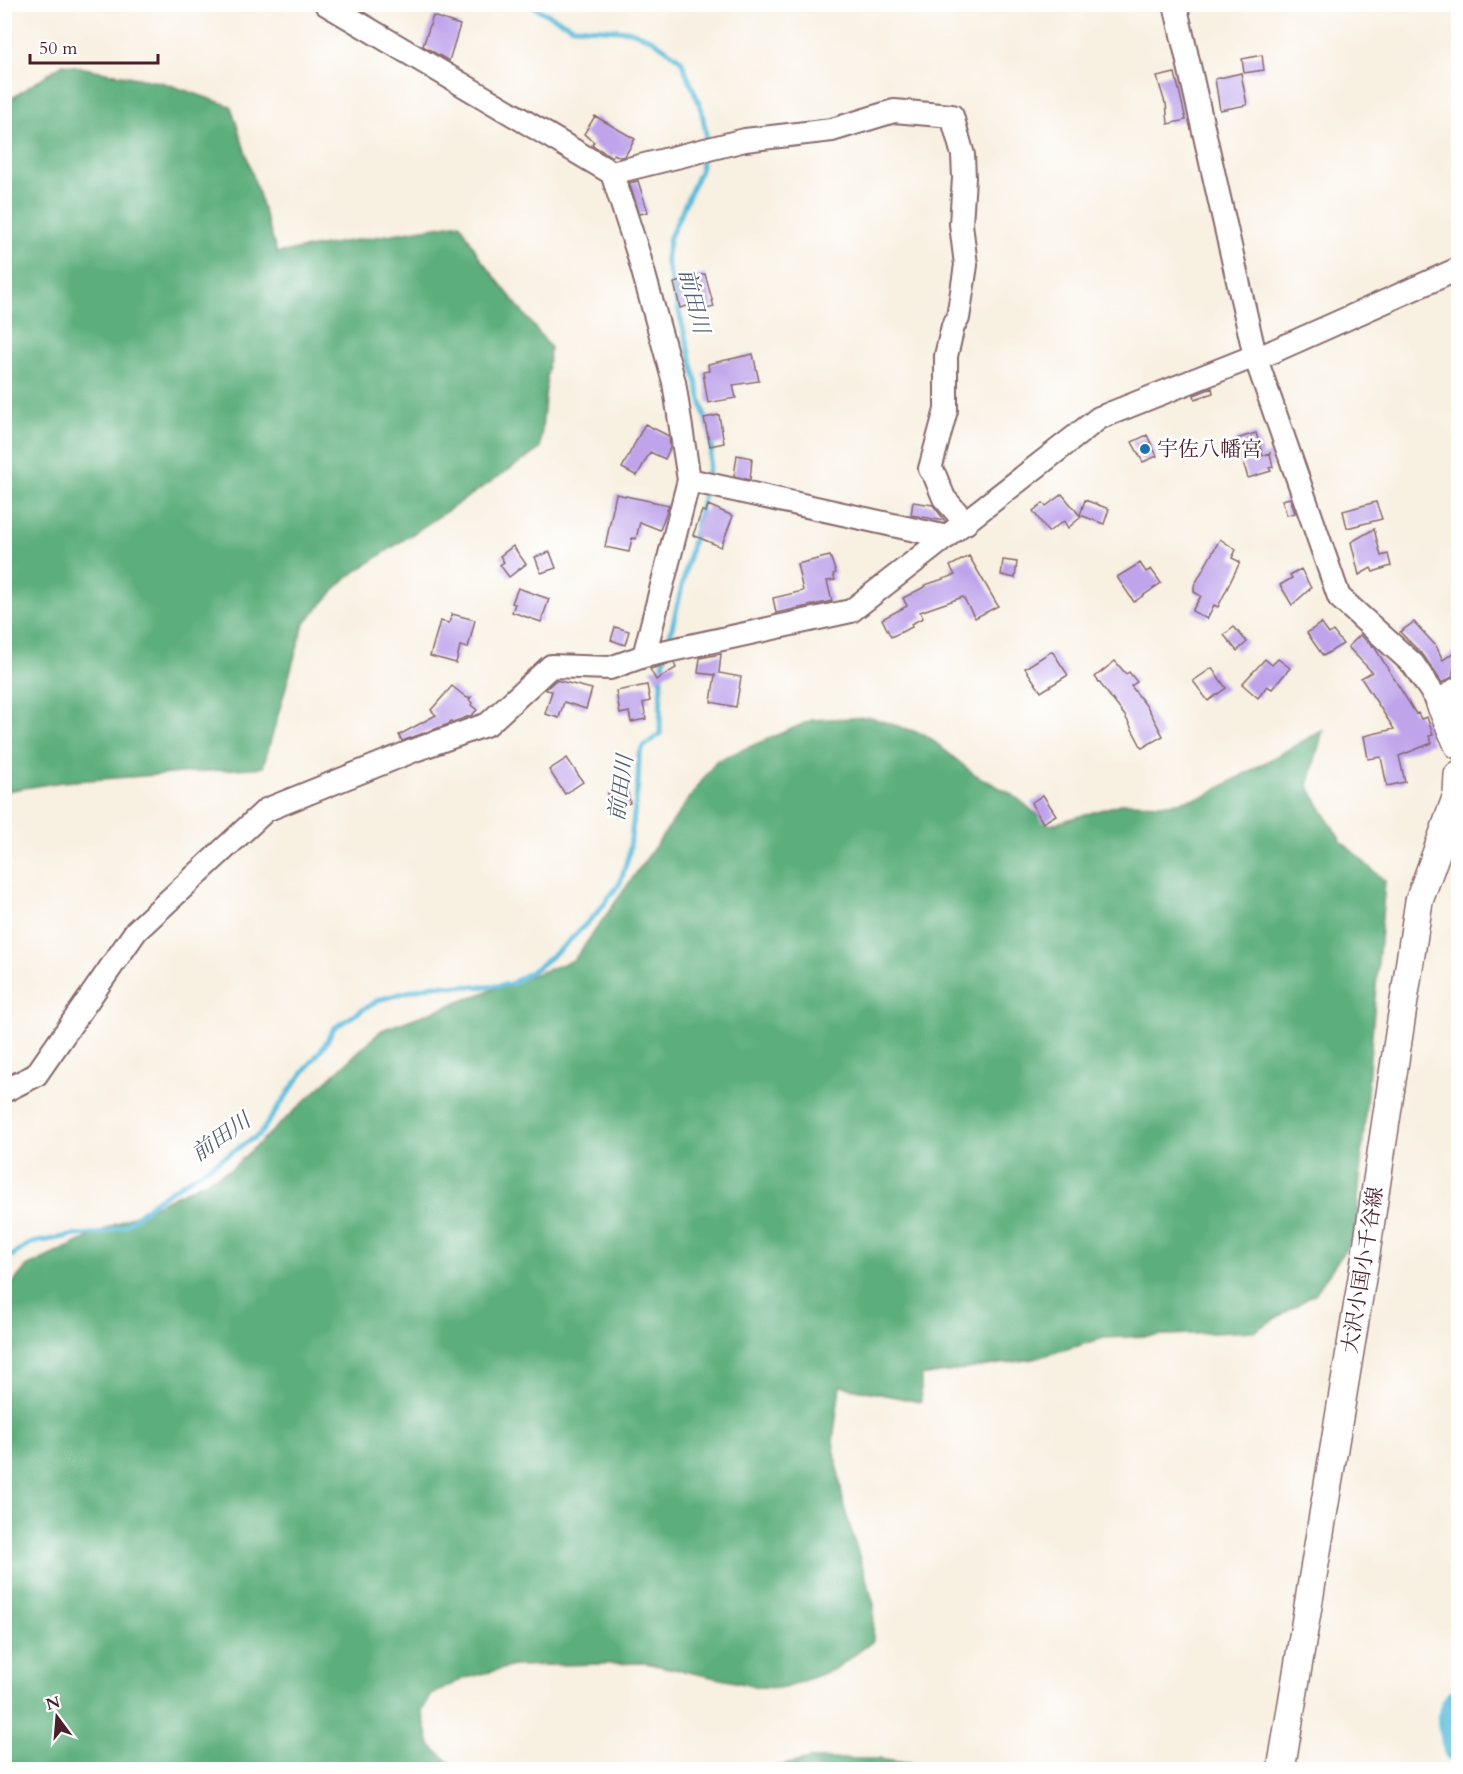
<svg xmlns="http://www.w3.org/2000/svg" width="1463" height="1774" viewBox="0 0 1463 1774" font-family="Cardo,'Noto Serif JP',serif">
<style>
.forest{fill:#5cae7b;stroke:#536653;stroke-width:1.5}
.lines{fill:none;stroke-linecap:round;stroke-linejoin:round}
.stream{stroke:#5bbcda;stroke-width:5}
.river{stroke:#5bbcda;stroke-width:30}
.building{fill:#bfa4eb}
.minor-casing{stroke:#87686b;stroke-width:26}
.major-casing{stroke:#87686b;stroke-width:30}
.minor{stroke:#fff;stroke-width:22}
.major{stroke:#fff;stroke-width:27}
.poi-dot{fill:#1f6fb2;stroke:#fff;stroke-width:2}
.labels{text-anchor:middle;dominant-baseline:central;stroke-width:5;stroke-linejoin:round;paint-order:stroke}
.poi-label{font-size:21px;fill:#4a1f2b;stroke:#fff;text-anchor:start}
.street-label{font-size:21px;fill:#4a1f2b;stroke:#fff}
.water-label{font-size:22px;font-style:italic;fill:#515e71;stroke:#fff}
</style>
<rect width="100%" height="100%" fill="#fff"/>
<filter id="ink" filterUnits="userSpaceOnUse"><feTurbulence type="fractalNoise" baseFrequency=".0167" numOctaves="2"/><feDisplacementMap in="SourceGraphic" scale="12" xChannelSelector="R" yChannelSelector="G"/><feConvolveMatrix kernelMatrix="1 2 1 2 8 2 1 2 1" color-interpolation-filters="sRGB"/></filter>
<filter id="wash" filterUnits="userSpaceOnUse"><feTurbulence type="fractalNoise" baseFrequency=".008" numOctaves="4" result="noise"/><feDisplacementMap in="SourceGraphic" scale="24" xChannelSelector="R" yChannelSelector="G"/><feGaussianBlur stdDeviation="1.35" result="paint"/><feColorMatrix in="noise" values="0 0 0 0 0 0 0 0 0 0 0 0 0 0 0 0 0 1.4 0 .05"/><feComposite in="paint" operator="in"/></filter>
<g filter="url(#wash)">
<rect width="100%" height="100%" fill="#f8f0e1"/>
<path class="forest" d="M 63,64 L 164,83 L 231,106 L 277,253 L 460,223 L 480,258 L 550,347 L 540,449 L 345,579 L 304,624 L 263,767 L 62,782 L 5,791 L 5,103 Z
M 869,717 L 926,735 L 974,774 L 1013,795 L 1050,825 L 1124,803 L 1168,804 L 1205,796 L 1323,730 L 1308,786 L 1341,841 L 1385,881 L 1355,1235 L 1315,1294 L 1255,1331 L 1104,1338 L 1033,1359 L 921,1376 L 921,1402 L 840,1386 L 833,1441 L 844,1507 L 874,1604 L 873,1641 L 835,1669 L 784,1688 L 759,1687 L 645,1663 L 514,1666 L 462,1679 L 430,1696 L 422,1711 L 430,1745 L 457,1769 L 5,1770 L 4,1294 L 26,1267 L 231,1169 L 382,1030 L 574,960 L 716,761 L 812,720 Z
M 809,1759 L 879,1759 L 945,1769 L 768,1769 Z"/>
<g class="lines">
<path class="stream" d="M 533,4 L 537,9 L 573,27 L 631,31 L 653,40 L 681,60 L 701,108 L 706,134 L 704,143
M 703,155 L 701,169 L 670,237 L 666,259 L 707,425
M 707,478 L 712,447 L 710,440
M 668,644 L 705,490
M 4,1261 L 31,1243 L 69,1236 L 102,1233 L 125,1226 L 155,1201 L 260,1134 L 293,1086 L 324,1046 L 334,1028 L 378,1000 L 433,985 L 487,987 L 511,984 L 537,968 L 565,945 L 597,913 L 620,883 L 629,854 L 638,783 L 639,755 L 643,747 L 660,734 L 661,674 L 665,656"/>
<path class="river" d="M 1458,1703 C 1447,1718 1454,1733 1458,1749"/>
</g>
<g id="blocks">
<path class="building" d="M 433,16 L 460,25 L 449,61 L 423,46 Z
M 1262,55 L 1264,70 L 1244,73 L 1242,59 Z
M 1175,73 L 1186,120 L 1168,124 L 1166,103 L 1165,103 L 1157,77 Z
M 1241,73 L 1247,105 L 1220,110 L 1215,79 Z
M 595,116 L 635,139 L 625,156 L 620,157 L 614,154 L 612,157 L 592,145 L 594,142 L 584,134 Z
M 638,181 L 648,212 L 640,214 L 629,183 Z
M 705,274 L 714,307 L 692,313 L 690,305 L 680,308 L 674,283 Z
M 753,354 L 759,381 L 733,385 L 736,398 L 708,403 L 703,372 L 709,371 L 708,364 Z
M 1212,388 L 1213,393 L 1195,399 L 1194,395 Z
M 719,415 L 724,443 L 710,446 L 704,418 Z
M 645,424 L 669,436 L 670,448 L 665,459 L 650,452 L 637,476 L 622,468 Z
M 1256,433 L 1263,456 L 1270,453 L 1273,467 L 1269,468 L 1271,471 L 1248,478 L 1236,439 Z
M 1147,435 L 1157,456 L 1143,462 L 1132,442 Z
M 737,455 L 752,458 L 750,480 L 734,476 Z
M 616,494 L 669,505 L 660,530 L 640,522 L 636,539 L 632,538 L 629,552 L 605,547 Z
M 1062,494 L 1081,517 L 1068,528 L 1064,521 L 1048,532 L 1033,511 L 1043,503 L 1046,506 Z
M 1290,498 L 1295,513 L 1287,515 L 1282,500 Z
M 1085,500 L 1109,509 L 1104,524 L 1080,515 Z
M 913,502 L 933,505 L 945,521 L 911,515 Z
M 1376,502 L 1382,519 L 1347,528 L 1343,511 Z
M 708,505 L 733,516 L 721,547 L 693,535 L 702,511 L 706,512 Z
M 1374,529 L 1381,556 L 1388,554 L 1391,566 L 1373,572 L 1371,568 L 1359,575 L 1351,542 Z
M 1220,539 L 1236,550 L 1232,558 L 1240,562 L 1218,607 L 1214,605 L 1207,619 L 1192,611 L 1201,596 L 1194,592 L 1194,586 Z
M 513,546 L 526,564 L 509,577 L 500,565 L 504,562 L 500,556 Z
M 550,552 L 556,568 L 541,573 L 535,557 Z
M 830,556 L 836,573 L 833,574 L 835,580 L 827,581 L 832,601 L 776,613 L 773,598 L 803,591 L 797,564 Z
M 969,556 L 998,606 L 975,618 L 963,597 L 920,612 L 923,618 L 911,624 L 912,627 L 891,637 L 882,619 L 907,606 L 903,598 L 926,586 L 925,585 L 955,575 L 950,566 Z
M 1003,560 L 1017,562 L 1015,578 L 1001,575 Z
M 1140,563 L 1146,572 L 1151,569 L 1161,583 L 1134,602 L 1117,577 Z
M 1301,569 L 1311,588 L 1292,605 L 1280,585 L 1292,578 L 1290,575 Z
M 518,588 L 549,599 L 541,622 L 512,612 L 515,604 L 512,603 Z
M 452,614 L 475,620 L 468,648 L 460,646 L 456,663 L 430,656 L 440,621 L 449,623 Z
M 1414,622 L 1436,646 L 1443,660 L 1458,649 L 1452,677 L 1442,683 L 1424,656 L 1400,632 Z
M 1321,623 L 1329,634 L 1333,631 L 1343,644 L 1323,656 L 1307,633 Z
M 615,627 L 629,631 L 625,645 L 611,640 Z
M 1234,627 L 1247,642 L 1237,651 L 1224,635 Z
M 1360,635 L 1375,648 L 1416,714 L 1418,713 L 1421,719 L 1427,717 L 1433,735 L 1429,736 L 1432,743 L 1399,756 L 1405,782 L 1387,786 L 1381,757 L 1368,759 L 1364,736 L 1394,729 L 1361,678 L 1372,672 L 1348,647 Z
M 1052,651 L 1068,675 L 1041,692 L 1025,668 Z
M 721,654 L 719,673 L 741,677 L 736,707 L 711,702 L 715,675 L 698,673 L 700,658 Z
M 1265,659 L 1272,665 L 1278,659 L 1290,668 L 1272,689 L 1267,686 L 1258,698 L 1242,684 Z
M 1115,661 L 1126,674 L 1129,672 L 1137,682 L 1131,686 L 1148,708 L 1163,736 L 1142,748 L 1125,716 L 1095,677 Z
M 674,663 L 676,668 L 656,680 L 650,669 Z
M 1212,668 L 1226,688 L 1208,701 L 1193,681 Z
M 556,680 L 592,689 L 586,709 L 564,702 L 559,718 L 545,714 L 552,691 L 546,690 L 547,688 Z
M 647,685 L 650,701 L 643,703 L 646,719 L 631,722 L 629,712 L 620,714 L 616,691 Z
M 452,686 L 467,698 L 471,697 L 469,700 L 472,703 L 471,705 L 477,710 L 472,715 L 453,722 L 451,721 L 449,724 L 402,741 L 399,735 L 436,715 L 431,710 Z
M 567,758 L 583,782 L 565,794 L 549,770 Z
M 627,788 L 630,803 L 611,808 L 608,793 Z
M 1043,795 L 1056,815 L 1043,823 L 1031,803 Z"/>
</g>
</g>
<g filter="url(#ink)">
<use href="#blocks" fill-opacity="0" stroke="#87686b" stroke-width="1.5"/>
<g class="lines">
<g class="minor-casing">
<path id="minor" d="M 326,4 L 612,173 L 638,253 L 674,382 L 689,480 L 644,656
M 1175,4 L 1255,356 L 1339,597 L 1413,664 L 1440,704
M 612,173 L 745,140 L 832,130 L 894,111 L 952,116 L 963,155 L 964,178 L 961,224 L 966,265 L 958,318 L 953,326 L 946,356 L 946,410 L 930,469 L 935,476 L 944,498 L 966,523
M 1256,359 L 1458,269
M 689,480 L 947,537
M 4,1091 L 36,1075 L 136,931 L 266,810 L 415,750 L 488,724 L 551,666 L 610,668 L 644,656 L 851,611 L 1099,418 L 1255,356"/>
</g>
<g class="major-casing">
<path id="major" d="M 1458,691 L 1440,704 L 1458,745
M 1281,1770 L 1365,1260 L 1419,901 L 1457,795 L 1458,775"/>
</g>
<use href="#minor" class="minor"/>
<use href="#major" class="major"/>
</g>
</g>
<circle class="poi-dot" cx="1145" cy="449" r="6"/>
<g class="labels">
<g class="poi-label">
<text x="1157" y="449">宇佐八幡宮</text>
</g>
<g class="street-label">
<text transform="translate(1363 1270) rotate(-81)">大沢小国小千谷線</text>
</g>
<g class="water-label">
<text transform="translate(694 301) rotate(76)">前田川</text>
<text transform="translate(621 788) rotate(-82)">前田川</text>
<text transform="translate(221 1137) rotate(-35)">前田川</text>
</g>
</g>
<rect width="1463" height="1774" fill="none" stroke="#fff" stroke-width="24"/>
<g transform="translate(57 1717) rotate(344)" stroke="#ffffff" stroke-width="4.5" paint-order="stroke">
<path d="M0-4.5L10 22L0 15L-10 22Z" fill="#4a1f2b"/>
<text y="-9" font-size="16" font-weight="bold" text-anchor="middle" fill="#4a1f2b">N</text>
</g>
<path d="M30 54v9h128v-9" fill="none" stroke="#4a1f2b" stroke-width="3"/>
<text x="39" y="54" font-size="18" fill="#4a1f2b" stroke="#ffffff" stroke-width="4.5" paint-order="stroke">50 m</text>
</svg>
